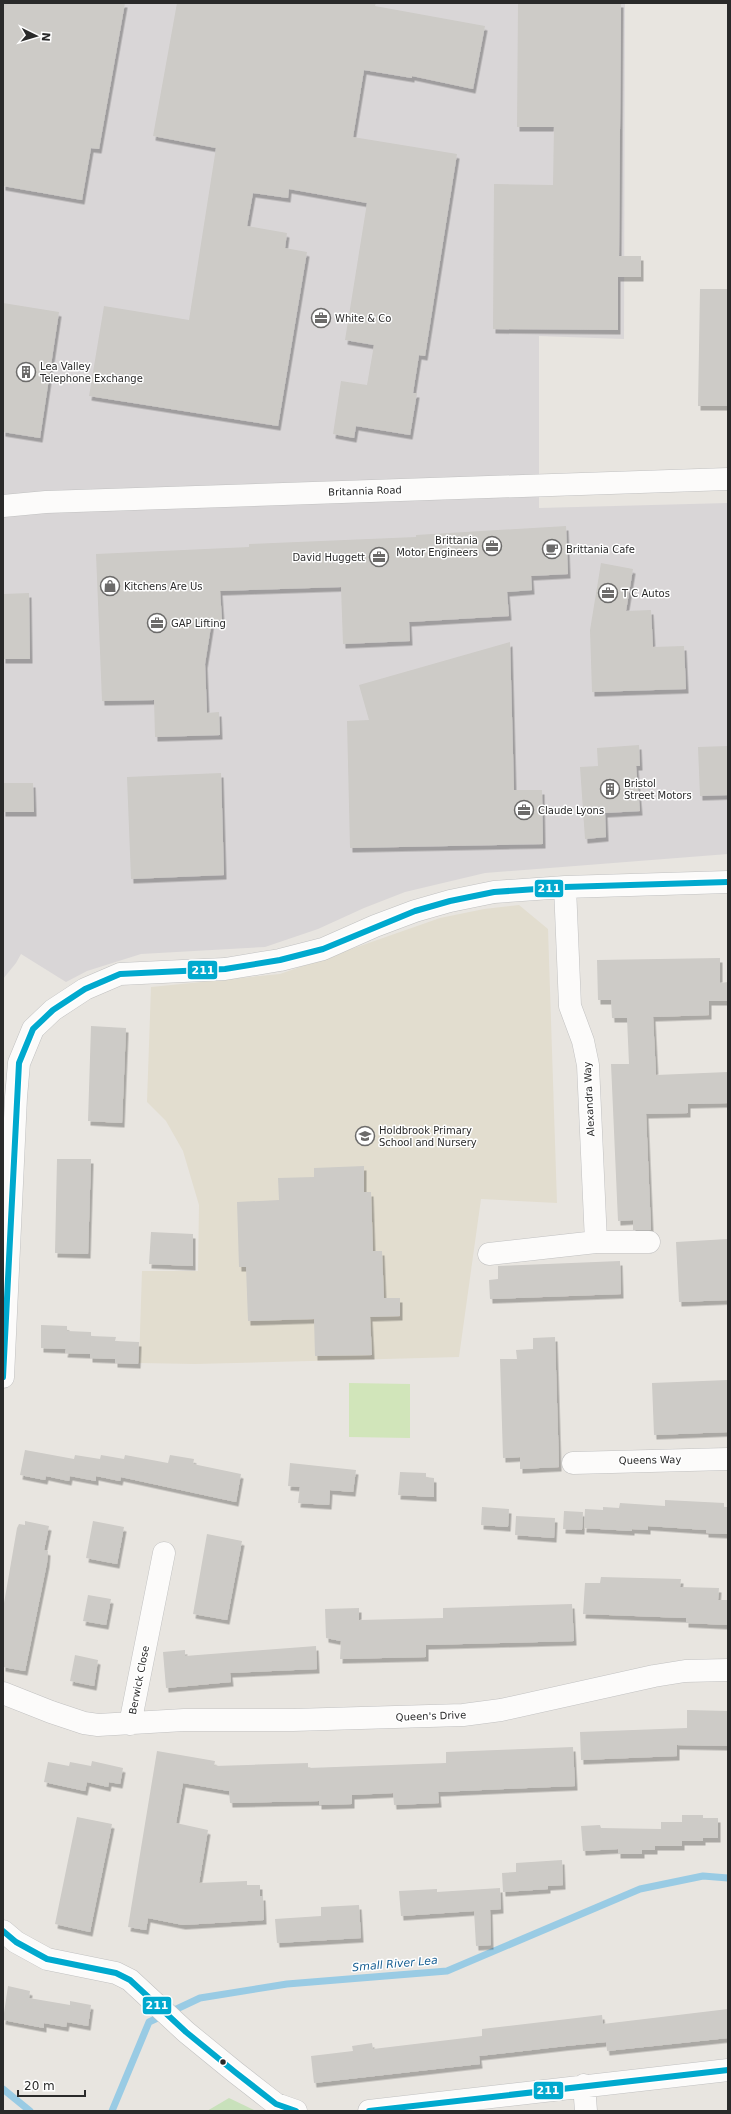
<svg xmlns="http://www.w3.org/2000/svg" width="731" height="2114" viewBox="0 0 731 2114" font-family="'DejaVu Sans',sans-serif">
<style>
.industrial{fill:#d9d6d7}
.education{fill:#e2ddcf}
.green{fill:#c8e1bb}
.pitch{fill:#d1e5ba}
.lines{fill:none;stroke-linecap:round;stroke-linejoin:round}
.stream{stroke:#99cbe4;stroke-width:7}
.building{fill:#cdcbc7;filter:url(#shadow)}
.minor-casing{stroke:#c1c1c1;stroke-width:23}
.minor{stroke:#fcfbfa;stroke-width:22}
.bus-1-casing{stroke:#fff;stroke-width:9}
.bus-1{stroke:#00a9ce;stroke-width:6}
.bus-dot{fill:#2a2a2a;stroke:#fff;stroke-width:1.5}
.labels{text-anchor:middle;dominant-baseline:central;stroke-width:3;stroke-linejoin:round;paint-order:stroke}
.poi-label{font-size:10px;fill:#2a2a2a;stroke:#fff;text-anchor:start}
.street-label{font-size:10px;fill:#2a2a2a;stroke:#fff}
.water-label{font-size:11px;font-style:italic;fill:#175e92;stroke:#fff}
.line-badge{stroke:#fff;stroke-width:1.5}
.badge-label{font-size:11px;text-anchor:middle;font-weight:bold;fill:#fff}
</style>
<defs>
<filter id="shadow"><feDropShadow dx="2.5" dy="4.5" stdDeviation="0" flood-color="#0004"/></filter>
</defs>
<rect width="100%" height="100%" fill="#e8e5e0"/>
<path class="industrial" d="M 3,3 L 625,3 L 624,339 L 539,336 L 539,508 L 728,503 L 728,854 L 485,873 L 405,892 L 364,908 L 318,929 L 265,947 L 141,954 L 87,971 L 66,982 L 21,954 L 16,963 L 3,979 Z"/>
<path class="education" d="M 519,905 L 548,929 L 557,1203 L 481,1199 L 459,1357 L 195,1364 L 139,1363 L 142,1271 L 198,1271 L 199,1205 L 183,1151 L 166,1121 L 147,1102 L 151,987 L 280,974 L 440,918 L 484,909 Z"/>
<path class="green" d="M 229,2098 L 256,2111 L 207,2111 Z"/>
<path class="pitch" d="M 349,1383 L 410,1384 L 410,1438 L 349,1437 Z"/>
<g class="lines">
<path class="stream" d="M 3,2089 L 30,2111
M 112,2111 L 149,2022 L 200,1998 L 287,1984 L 447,1971 L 640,1889 L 703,1876 L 728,1878"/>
</g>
<path class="building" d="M 3,3 L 125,3 L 99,149 L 91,148 L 82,200 L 3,186 Z
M 177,3 L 376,3 L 375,6 L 485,26 L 473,89 L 412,76 L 412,78 L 364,70 L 353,137 L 457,154 L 425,356 L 419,355 L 413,393 L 417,393 L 410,435 L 356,426 L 354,438 L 333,434 L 341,381 L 367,385 L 374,345 L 345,340 L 367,203 L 289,189 L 288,198 L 253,193 L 247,226 L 287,233 L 285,248 L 307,252 L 278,426 L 89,396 L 104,306 L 189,320 L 216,148 L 153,136 Z
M 518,3 L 621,3 L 619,256 L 641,256 L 641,277 L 618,277 L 618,330 L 493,329 L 494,184 L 553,185 L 554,127 L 517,127 Z
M 700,289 L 728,289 L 728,406 L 698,406 Z
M 3,303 L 59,312 L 40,438 L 3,432 Z
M 566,526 L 568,574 L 531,576 L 532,590 L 507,592 L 509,616 L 409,622 L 410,641 L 343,644 L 341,587 L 220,591 L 222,620 L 212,620 L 205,664 L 207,713 L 219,712 L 220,735 L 155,737 L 154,700 L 102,701 L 96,554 L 249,547 L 249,544 L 416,537 L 416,535 Z
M 601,563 L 633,569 L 626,611 L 651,610 L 653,647 L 684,646 L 686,689 L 592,692 L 590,630 Z
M 29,593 L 30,659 L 3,659 L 3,594 Z
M 510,642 L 514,790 L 542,790 L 543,844 L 350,848 L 347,721 L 369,720 L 359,685 Z
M 639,745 L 640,766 L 636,766 L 640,811 L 605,813 L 606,837 L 585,839 L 580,767 L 598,766 L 597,748 Z
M 728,746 L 728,795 L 700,796 L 698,747 Z
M 221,773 L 224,875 L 131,879 L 127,777 Z
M 3,783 L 33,783 L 34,812 L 3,812 Z
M 720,958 L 720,983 L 728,982 L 728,1001 L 709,1001 L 709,1015 L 653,1017 L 656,1075 L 728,1072 L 728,1103 L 688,1104 L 688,1113 L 646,1114 L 651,1230 L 633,1230 L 633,1220 L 618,1221 L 611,1064 L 629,1064 L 627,1018 L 612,1018 L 611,1000 L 598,1000 L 597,960 Z
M 91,1026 L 126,1028 L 122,1123 L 88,1121 Z
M 57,1159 L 91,1159 L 88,1254 L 55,1253 Z
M 364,1166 L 364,1192 L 371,1192 L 373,1251 L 382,1251 L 384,1298 L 400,1298 L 400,1316 L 370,1317 L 372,1355 L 315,1356 L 314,1319 L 248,1321 L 246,1267 L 239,1267 L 237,1202 L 279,1200 L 278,1178 L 314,1177 L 314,1168 Z
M 151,1232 L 193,1234 L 193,1266 L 149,1264 Z
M 728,1239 L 728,1300 L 679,1302 L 676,1242 Z
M 620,1261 L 621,1294 L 490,1299 L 489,1280 L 498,1279 L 498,1266 Z
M 41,1325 L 67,1326 L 67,1331 L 91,1332 L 91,1336 L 116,1337 L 115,1341 L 139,1342 L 138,1364 L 115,1363 L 115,1359 L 90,1358 L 90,1354 L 65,1353 L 66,1349 L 41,1348 Z
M 555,1337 L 559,1467 L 520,1469 L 520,1457 L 503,1458 L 500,1359 L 517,1359 L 516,1350 L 533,1349 L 533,1338 Z
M 728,1380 L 728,1432 L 654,1435 L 652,1383 Z
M 25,1450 L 74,1459 L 75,1455 L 100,1459 L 101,1455 L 124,1459 L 125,1455 L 168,1463 L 170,1455 L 194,1459 L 193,1464 L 241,1474 L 236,1502 L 121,1477 L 120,1481 L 96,1476 L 96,1481 L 70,1476 L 69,1481 L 46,1476 L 45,1480 L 20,1475 Z
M 290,1463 L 356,1470 L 353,1492 L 330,1490 L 329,1505 L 298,1503 L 300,1487 L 288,1486 Z
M 400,1472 L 426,1473 L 426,1477 L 434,1478 L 434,1497 L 398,1495 Z
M 665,1500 L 724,1503 L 724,1507 L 728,1507 L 728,1534 L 706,1533 L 706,1530 L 648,1526 L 648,1530 L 632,1529 L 632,1531 L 584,1528 L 585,1509 L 603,1510 L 603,1507 L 619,1508 L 620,1503 L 665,1506 Z
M 482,1507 L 509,1509 L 508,1527 L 481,1525 Z
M 564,1511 L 583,1512 L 582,1530 L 563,1529 Z
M 516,1516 L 555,1518 L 554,1538 L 515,1535 Z
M 25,1521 L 49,1526 L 44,1550 L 48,1551 L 47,1563 L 25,1671 L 3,1667 L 3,1609 L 17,1528 L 19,1524 L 25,1525 Z
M 93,1521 L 124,1527 L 117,1564 L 86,1558 Z
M 207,1534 L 242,1541 L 227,1620 L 193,1614 Z
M 601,1577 L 681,1579 L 680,1587 L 719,1588 L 718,1600 L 728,1600 L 728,1625 L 686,1623 L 686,1618 L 583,1614 L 585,1583 L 600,1583 Z
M 88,1595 L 111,1599 L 106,1625 L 83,1621 Z
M 572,1604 L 574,1641 L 426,1645 L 426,1657 L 340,1659 L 341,1641 L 326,1638 L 325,1609 L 359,1608 L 359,1620 L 443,1618 L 443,1608 Z
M 316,1646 L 317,1669 L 230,1673 L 231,1682 L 166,1688 L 163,1652 L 185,1650 L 185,1656 Z
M 75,1655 L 98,1660 L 94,1686 L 70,1681 Z
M 687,1710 L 728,1711 L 728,1746 L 677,1745 L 677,1756 L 581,1760 L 580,1732 L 687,1728 Z
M 573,1747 L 575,1786 L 438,1792 L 439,1803 L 394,1805 L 393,1793 L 352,1795 L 352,1804 L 319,1805 L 319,1801 L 230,1803 L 229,1791 L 183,1783 L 176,1823 L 208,1830 L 199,1883 L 247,1881 L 247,1885 L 260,1885 L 260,1896 L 263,1896 L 264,1920 L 183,1925 L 148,1918 L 146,1930 L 128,1927 L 157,1751 L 215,1761 L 214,1766 L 308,1763 L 308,1768 L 446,1763 L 446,1752 Z
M 92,1761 L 123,1768 L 120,1784 L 109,1782 L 108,1787 L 87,1782 L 85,1791 L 44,1782 L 48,1762 L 69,1766 L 70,1762 L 91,1766 Z
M 682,1815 L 703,1815 L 703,1818 L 718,1818 L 718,1838 L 703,1838 L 703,1841 L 682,1841 L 682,1846 L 655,1846 L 655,1850 L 642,1850 L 642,1854 L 618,1854 L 618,1849 L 583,1851 L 581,1826 L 600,1825 L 601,1828 L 661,1829 L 661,1822 L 682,1822 Z
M 77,1817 L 112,1824 L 90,1932 L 55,1924 Z
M 562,1860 L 563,1885 L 548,1886 L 548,1889 L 503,1892 L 502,1873 L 516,1872 L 516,1863 Z
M 500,1888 L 501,1909 L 490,1910 L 491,1945 L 476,1946 L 474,1911 L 401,1916 L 399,1891 L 437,1889 L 437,1892 Z
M 359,1905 L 361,1938 L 277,1943 L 275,1919 L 321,1916 L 321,1907 Z
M 8,1986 L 30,1991 L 29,1998 L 70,2005 L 70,2001 L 91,2005 L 88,2026 L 67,2022 L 66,2027 L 44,2023 L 44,2028 L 3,2020 Z
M 728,2009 L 728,2038 L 607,2051 L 606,2042 L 566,2046 L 479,2056 L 480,2064 L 314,2083 L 311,2056 L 353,2051 L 352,2046 L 372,2043 L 373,2049 L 482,2036 L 482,2029 L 602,2015 L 603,2024 Z"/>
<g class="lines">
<g class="minor-casing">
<path id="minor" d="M 3,506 L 46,502 L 728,479
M 565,887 L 570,1006 L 583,1041 L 588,1065 L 596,1242
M 489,1254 L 596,1242 L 649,1242
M 3,1377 L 16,1097 L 19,1063 L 33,1029 L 53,1010 L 85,989 L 120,974 L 225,969 L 280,960 L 323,949 L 375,926 L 415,911 L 450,901 L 494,892 L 565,887 L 728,882
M 573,1463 L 728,1459
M 3,1693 L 51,1712 L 84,1723 L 98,1725 L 184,1720 L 293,1720 L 463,1715 L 501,1710 L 654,1676 L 685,1671 L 728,1670
M 130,1724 L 164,1553
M 3,1931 L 16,1942 L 47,1959 L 116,1973 L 130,1980 L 186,2032 L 235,2072 L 276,2104 L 296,2111
M 584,2085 L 586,2111
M 369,2111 L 728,2070"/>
</g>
<use href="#minor" class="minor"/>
<g class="bus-1-casing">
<path id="bus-1" d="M 3,1377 L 19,1063 L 33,1029 L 53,1010 L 85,989 L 120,974 L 225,969 L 280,960 L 323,949 L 415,911 L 450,901 L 494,892 L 565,887 L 728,882
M 3,1931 L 16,1942 L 47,1959 L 116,1973 L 130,1980 L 186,2032 L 235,2072 L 276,2104 L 296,2111
M 369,2111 L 728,2070"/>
</g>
<use href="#bus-1" class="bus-1"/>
</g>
<defs>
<g id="office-ring" transform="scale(1)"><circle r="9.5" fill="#fff" stroke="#6c6b6a" stroke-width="1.5"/><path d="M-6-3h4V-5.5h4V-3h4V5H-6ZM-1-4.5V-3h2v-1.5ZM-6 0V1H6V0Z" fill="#6c6b6a"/></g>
<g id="building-ring" transform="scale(1)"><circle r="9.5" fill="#fff" stroke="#6c6b6a" stroke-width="1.5"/><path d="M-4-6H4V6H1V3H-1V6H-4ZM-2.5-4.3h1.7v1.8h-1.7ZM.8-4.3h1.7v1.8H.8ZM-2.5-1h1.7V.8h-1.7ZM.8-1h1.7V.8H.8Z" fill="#6c6b6a"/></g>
<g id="cafe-ring" transform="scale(1)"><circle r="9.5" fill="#fff" stroke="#6c6b6a" stroke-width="1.5"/><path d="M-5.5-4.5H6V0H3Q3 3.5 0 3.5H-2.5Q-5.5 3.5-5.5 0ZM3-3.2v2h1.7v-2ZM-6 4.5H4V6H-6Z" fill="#6c6b6a"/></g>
<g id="shop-ring" transform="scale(1)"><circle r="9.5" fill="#fff" stroke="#6c6b6a" stroke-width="1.5"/><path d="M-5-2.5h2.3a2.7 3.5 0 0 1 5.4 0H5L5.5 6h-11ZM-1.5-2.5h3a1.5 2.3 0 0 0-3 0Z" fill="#6c6b6a"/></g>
<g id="school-ring" transform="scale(1)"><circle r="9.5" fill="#fff" stroke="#6c6b6a" stroke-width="1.5"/><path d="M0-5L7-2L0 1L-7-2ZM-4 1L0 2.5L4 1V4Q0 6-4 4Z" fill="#6c6b6a"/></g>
</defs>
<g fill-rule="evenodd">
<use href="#office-ring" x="321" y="318"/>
<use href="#building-ring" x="26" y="372"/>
<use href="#office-ring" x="492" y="546"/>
<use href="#cafe-ring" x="552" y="549"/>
<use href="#office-ring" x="379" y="557"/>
<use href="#shop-ring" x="110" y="586"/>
<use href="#office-ring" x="608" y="593"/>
<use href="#office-ring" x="157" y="623"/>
<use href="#building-ring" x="610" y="789"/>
<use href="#office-ring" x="524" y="810"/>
<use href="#school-ring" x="365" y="1136"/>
</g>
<circle class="bus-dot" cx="223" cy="2062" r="3.5"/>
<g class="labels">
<g class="poi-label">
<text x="335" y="318">White &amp; Co</text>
<text x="40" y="366">Lea Valley<tspan x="40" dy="12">Telephone Exchange</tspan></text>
<text x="478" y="540" text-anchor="end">Brittania<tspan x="478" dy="12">Motor Engineers</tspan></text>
<text x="566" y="549">Brittania Cafe</text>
<text x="365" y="557" text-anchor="end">David Huggett</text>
<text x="124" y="586">Kitchens Are Us</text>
<text x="622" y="593">T C Autos</text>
<text x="171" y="623">GAP Lifting</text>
<text x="624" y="783">Bristol<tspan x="624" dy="12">Street Motors</tspan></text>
<text x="538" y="810">Claude Lyons</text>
<text x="379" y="1130">Holdbrook Primary<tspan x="379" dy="12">School and Nursery</tspan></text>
</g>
<g class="street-label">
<text transform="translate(365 491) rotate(-2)">Britannia Road</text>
<text transform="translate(589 1099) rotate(-93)">Alexandra Way</text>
<text transform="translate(650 1460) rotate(-1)">Queens Way</text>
<text transform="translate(139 1680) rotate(-79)">Berwick Close</text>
<text transform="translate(431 1716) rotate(-2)">Queen's Drive</text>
</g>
<g class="water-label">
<text transform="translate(395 1964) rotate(-5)">Small River Lea</text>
</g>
</g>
<g class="line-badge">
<rect x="534" y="879" width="30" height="19" rx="4" fill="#00a9ce"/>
<rect x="187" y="960" width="31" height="20" rx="4" fill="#00a9ce"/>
<rect x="142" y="1996" width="30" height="19" rx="4" fill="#00a9ce"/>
<rect x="533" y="2081" width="31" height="19" rx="4" fill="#00a9ce"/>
</g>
<g class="badge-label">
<text x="549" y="892">211</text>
<text x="203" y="974">211</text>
<text x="157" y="2009">211</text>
<text x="548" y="2094">211</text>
</g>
<rect width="731" height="2114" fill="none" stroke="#2a2a2a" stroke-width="8"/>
<g transform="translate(36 36) rotate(95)" stroke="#ffffff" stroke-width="3" paint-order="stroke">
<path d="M0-3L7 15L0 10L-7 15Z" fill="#2a2a2a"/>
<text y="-6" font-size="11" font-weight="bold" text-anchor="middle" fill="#2a2a2a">N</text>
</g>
<path d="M18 2090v6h67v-6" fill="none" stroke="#2a2a2a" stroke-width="2"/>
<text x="24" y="2090" font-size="12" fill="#2a2a2a" stroke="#ffffff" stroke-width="3" paint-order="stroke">20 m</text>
</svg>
